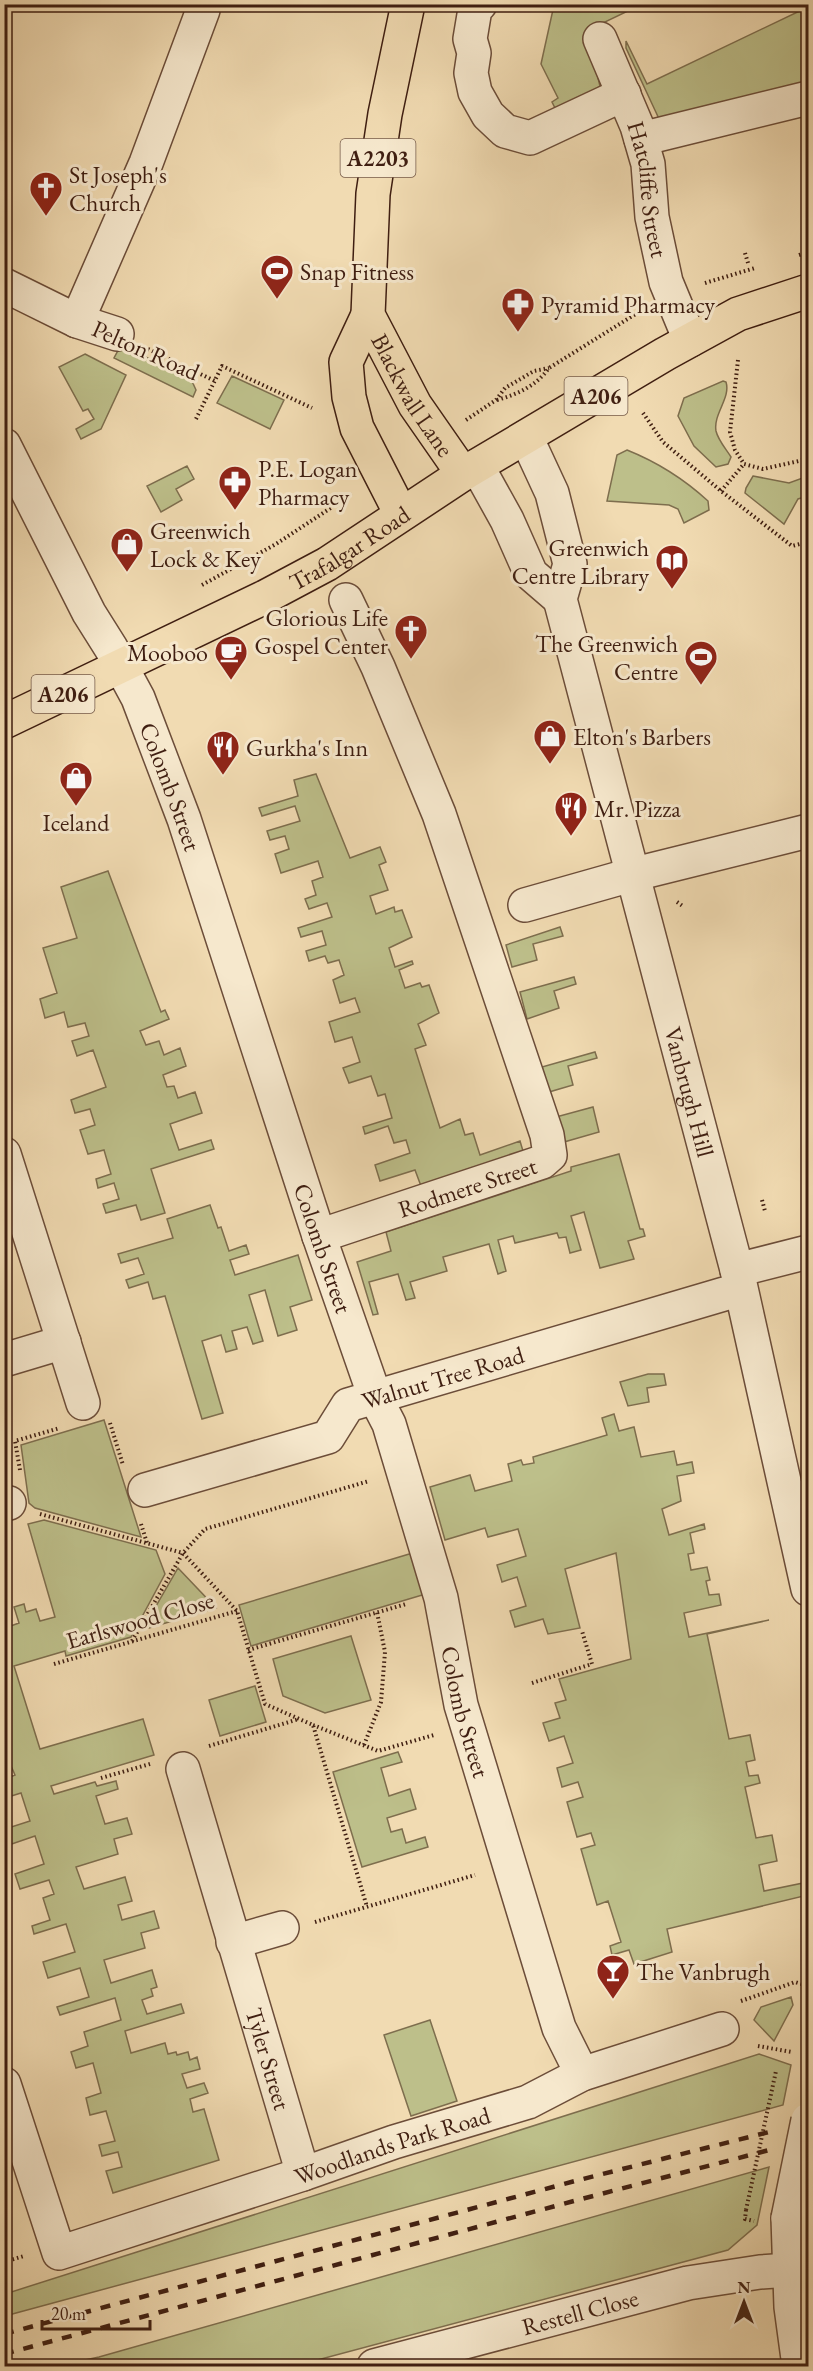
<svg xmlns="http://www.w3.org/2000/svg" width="813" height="2371" viewBox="0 0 813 2371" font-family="'EB Garamond',serif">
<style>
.green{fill:#bdbf8a;stroke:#7e6e4e;stroke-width:1.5}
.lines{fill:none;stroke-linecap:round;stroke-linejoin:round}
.minor-casing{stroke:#6c4d39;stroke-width:36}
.major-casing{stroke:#3f1e11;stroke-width:36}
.path{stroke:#3f1e11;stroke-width:4;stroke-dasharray:1.5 3;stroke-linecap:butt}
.minor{stroke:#f6e8cd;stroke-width:33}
.major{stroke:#f1dbb2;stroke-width:33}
.rail{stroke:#3f1e11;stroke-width:4.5;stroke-dasharray:10 10;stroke-linecap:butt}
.minor-bridge-casing{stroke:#6c4d39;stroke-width:36;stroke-linecap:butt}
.path-bridge{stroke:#3f1e11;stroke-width:4;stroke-dasharray:1.5 3;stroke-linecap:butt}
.minor-bridge{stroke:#f6e8cd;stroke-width:33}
.labels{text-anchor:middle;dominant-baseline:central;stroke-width:6;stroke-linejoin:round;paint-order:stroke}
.shield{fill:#f6e8cd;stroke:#765b49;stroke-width:1.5}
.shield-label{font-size:22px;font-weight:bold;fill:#3f1e11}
.poi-label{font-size:24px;fill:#3f1e11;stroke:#f6e8cd;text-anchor:start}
.street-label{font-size:24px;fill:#3f1e11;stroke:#f6e8cd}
</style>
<rect width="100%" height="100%" fill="#f1dbb2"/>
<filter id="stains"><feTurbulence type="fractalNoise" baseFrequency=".00333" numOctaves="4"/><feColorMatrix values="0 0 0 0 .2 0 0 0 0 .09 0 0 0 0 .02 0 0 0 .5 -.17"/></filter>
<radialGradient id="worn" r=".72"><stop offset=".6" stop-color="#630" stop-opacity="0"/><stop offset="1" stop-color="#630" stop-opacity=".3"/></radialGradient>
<path class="green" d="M 554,5 L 624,5 L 628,11 L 586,31 L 604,71 L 597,74 L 600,86 L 596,90 L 556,110 L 552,102 L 558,98 L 541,64 Z
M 808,7 L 808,85 L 660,121 L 626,48 L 626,41 L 647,84 Z
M 121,345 L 191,379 L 196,390 L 193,397 L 114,358 Z
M 85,354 L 126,375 L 101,429 L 81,439 L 76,429 L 94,419 L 88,409 L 83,411 L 59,367 Z
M 232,376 L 284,400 L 270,429 L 217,403 Z
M 723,381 L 726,382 C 731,398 713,414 716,431 C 718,440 726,449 731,457 L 728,464 L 716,467 L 694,446 L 678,416 L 684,398 Z
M 627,450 C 657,462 684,479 708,501 L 709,510 L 684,523 L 678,509 L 669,505 L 607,501 L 617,455 Z
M 187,466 L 194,479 L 176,489 L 182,500 L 161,512 L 147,486 Z
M 753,476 L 789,483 L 808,476 L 808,496 L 798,499 L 784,524 L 745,493 L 746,488 Z
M 316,774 L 350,858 L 380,847 L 386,862 L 379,865 L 388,890 L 370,896 L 376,914 L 394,907 L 395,912 L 402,910 L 412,937 L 389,948 L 395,967 L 412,961 L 413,964 L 399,970 L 405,988 L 420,983 L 422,987 L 429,985 L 439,1013 L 418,1024 L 426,1045 L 415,1049 L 440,1128 L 460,1119 L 465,1135 L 473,1133 L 480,1155 L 520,1141 L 523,1151 L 421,1186 L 415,1170 L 380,1181 L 375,1165 L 410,1153 L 406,1140 L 394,1143 L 388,1126 L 365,1134 L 363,1127 L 392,1118 L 385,1094 L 378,1096 L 371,1076 L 349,1083 L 343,1068 L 360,1062 L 352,1037 L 335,1042 L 329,1022 L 360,1012 L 355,998 L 340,1003 L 333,980 L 344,975 L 339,960 L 328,963 L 325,956 L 309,961 L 306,951 L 326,945 L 322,931 L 301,937 L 298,928 L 332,917 L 327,903 L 309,909 L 305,899 L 316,895 L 312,881 L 323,877 L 318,861 L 281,873 L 275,854 L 289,849 L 285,836 L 270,840 L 267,831 L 300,821 L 295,806 L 262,816 L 259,808 L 298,796 L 294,780 Z
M 108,871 L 161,1012 L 165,1010 L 169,1019 L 140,1031 L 146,1045 L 159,1041 L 164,1055 L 180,1048 L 186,1066 L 163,1075 L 167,1087 L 174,1086 L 178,1098 L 195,1092 L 202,1113 L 170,1124 L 179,1150 L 211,1140 L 214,1149 L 151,1169 L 165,1213 L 141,1220 L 136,1205 L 106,1213 L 103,1204 L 119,1199 L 114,1183 L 98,1188 L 96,1179 L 111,1174 L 104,1150 L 88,1154 L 80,1130 L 95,1125 L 90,1109 L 75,1113 L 71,1100 L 106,1087 L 93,1050 L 77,1056 L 72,1041 L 89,1036 L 85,1023 L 68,1027 L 64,1012 L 45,1018 L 40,999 L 57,993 L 43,948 L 77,938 L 61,887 Z
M 560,927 L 563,936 L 533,944 L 537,960 L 512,967 L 506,945 Z
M 574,977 L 576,984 L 554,991 L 559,1008 L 527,1019 L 520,992 Z
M 595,1052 L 597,1058 L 568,1066 L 573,1085 L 549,1092 L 542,1067 Z
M 593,1107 L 599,1132 L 564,1142 L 556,1117 Z
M 619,1154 L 640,1229 L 643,1229 L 645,1236 L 628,1241 L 634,1259 L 600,1268 L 584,1212 L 571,1216 L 581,1250 L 570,1253 L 566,1237 L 559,1238 L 557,1233 L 515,1243 L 513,1236 L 498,1240 L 506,1271 L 498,1274 L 489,1244 L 443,1257 L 447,1271 L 410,1282 L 415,1298 L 406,1300 L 398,1274 L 369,1282 L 378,1314 L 373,1315 L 357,1262 L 391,1251 L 386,1232 L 571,1171 L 571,1167 Z
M 210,1205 L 218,1228 L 221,1227 L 229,1251 L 246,1245 L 249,1254 L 230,1260 L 235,1275 L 298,1255 L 312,1300 L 290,1307 L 297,1330 L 278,1336 L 265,1290 L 249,1295 L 263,1341 L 253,1344 L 247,1327 L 232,1331 L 237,1349 L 226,1352 L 221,1335 L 202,1341 L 223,1413 L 202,1419 L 165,1296 L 153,1299 L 148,1282 L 129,1288 L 126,1280 L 144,1274 L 138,1258 L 121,1263 L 118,1254 L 173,1238 L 167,1219 Z
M 648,1374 L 664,1374 L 666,1385 L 647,1388 L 649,1402 L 628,1406 L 620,1382 Z
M 614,1414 L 619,1431 L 634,1427 L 641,1457 L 674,1451 L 677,1465 L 692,1462 L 694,1473 L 677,1476 L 681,1501 L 662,1509 L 669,1535 L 704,1524 L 705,1529 L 690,1533 L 694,1553 L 688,1554 L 691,1570 L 707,1567 L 710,1580 L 706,1581 L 709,1595 L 719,1594 L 721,1605 L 684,1613 L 689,1637 L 769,1620 L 707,1634 L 729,1739 L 750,1735 L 755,1760 L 746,1762 L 749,1776 L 758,1775 L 760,1783 L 745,1787 L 756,1838 L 772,1835 L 777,1861 L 759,1865 L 764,1891 L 808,1882 L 808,1895 L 667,1929 L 672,1952 L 634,1964 L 629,1950 L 612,1955 L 610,1946 L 621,1942 L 608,1901 L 597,1905 L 581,1849 L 595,1845 L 591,1833 L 577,1837 L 567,1802 L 583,1797 L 578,1782 L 562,1787 L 557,1768 L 573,1763 L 564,1736 L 549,1741 L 543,1723 L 560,1718 L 555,1703 L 566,1700 L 559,1679 L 631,1659 L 616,1553 L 565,1569 L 580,1628 L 548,1634 L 543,1619 L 515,1627 L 510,1611 L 526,1606 L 517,1577 L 502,1582 L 497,1565 L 526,1556 L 518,1529 L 488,1537 L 485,1528 L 445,1540 L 430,1487 L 470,1475 L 475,1491 L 512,1481 L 508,1464 L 521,1460 L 523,1465 L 534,1463 L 533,1457 L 607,1435 L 602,1418 Z
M 104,1420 L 141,1537 L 35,1508 L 29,1503 L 21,1445 Z
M 44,1520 L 156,1550 L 165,1574 L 131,1637 L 66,1656 L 65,1651 L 14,1666 L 40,1749 L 143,1719 L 154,1755 L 51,1786 L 54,1794 L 95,1782 L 97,1786 L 116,1781 L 118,1789 L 96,1796 L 105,1824 L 127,1818 L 132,1834 L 114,1839 L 118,1854 L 76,1867 L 84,1889 L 125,1877 L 132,1901 L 118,1905 L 122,1920 L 154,1911 L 159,1928 L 141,1933 L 145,1948 L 104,1960 L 111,1983 L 152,1970 L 157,1987 L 151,1989 L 153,1996 L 142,2000 L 147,2014 L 181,2004 L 184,2013 L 125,2031 L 131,2053 L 165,2043 L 168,2054 L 176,2052 L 177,2055 L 188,2052 L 190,2060 L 197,2057 L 200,2069 L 182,2074 L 187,2088 L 204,2083 L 208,2093 L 190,2099 L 193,2112 L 204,2109 L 219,2160 L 113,2193 L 106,2171 L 122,2167 L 118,2152 L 102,2156 L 99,2145 L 115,2141 L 106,2111 L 90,2115 L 86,2098 L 101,2093 L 93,2063 L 76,2068 L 71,2052 L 88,2046 L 84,2032 L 121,2020 L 115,1998 L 60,2015 L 57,2007 L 89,1997 L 80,1968 L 48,1978 L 43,1962 L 75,1952 L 66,1924 L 34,1934 L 32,1926 L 50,1920 L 43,1898 L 54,1894 L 49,1880 L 20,1889 L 15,1874 L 44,1864 L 35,1836 L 6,1846 L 5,1829 L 30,1821 L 21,1793 L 5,1798 L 5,1779 L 15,1775 L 5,1752 L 5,1628 L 19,1623 L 14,1607 L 24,1604 L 26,1612 L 36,1609 L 40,1621 L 55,1617 L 28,1524 Z
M 416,1552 L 429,1593 L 251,1646 L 239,1605 Z
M 178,1568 L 216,1608 L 149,1628 L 148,1620 Z
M 351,1636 L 371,1700 L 325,1713 L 283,1696 L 273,1659 Z
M 255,1686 L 266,1722 L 220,1736 L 209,1700 Z
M 398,1752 L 402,1762 L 381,1768 L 389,1796 L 410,1789 L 416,1809 L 387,1818 L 391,1832 L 402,1829 L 406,1843 L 425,1837 L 428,1847 L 362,1867 L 333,1772 Z
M 791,1997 L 793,2005 L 774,2041 L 754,2020 L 761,2007 Z
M 430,2020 L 457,2101 L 411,2116 L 384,2035 Z
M 759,2054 L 791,2065 L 783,2105 L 5,2316 L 5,2294 Z
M 769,2167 L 757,2225 L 728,2250 L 295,2366 L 57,2366 L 99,2357 Z"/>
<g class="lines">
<g class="minor-casing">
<g id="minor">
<path d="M 480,4 L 475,9 L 470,39 L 474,53 L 471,73 L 475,92 L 488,115 L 505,131 L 530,138 L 624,94"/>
<path id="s1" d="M 600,39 L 637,126 L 648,164 L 652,217 L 666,282 L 690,340"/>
<path d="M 641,139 L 808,98"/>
<path d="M 4,285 L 77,321 L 117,334"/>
<path d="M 77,321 L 146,163 L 203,10"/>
<path id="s2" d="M 526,437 L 552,493 L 570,564 L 560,599 L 737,1270 L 808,1589"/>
<path id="s3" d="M 4,445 L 89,613 L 111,648 L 138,698 L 184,819 L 319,1236 L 375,1397 L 389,1424 L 441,1598 L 461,1705 L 559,2028 L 582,2074"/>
<path d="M 477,466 L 507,520 L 531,574 L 560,599"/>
<path d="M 525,905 L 631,875 L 808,831"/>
<path d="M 4,1154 L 83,1403"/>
<path id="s4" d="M 319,1236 L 542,1162 L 550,1155 L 547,1135 L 439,814 L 378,667 L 346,600"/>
<path d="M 737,1270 L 808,1252"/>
<path d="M 4,1360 L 64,1342"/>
<path id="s5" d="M 145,1490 L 328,1437 L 348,1405 L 724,1294"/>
<path d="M 4,1504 L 9,1503"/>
<path id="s6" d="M 183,1769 L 303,2174"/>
<path d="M 233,1942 L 282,1928"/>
<path id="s7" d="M 4,2084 L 59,2253 L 303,2174 L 394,2142 L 528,2102 L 582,2074 L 722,2029"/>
<path d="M 788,2218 L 791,2307 L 799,2366"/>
<path id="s8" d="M 374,2366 L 688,2283 L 760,2272 L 789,2270"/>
</g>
</g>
<g class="major-casing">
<g id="major">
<path id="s9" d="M 408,4 L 385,114 L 373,194 L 368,315 L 415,405 L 463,474"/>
<path d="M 368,315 L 346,362 L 349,397 L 357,428 L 401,514"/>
<path id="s10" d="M 4,722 L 265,597 L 327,564 L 463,474 L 665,354 L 738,314 L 808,291"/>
</g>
</g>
<path class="path" d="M 745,253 L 748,263
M 799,255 L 808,252
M 705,283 L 755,268
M 148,349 L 215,381
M 738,360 L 730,432 L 735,450 L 744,464 L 763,469 L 808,459
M 497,400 C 518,394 536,386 549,368 L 642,310
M 643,413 L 663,442 L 721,491 L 792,546 L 808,542
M 196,419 L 222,366 L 312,408
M 466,420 L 496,400 L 505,388 L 534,371 L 549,368
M 721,491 L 744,464
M 202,585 L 276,544 L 352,494
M 677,902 L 684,907
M 762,1200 L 765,1211
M 110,1423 L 123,1465
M 20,1470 L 15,1441 L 60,1428
M 40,1514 L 183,1553 L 237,1611 L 265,1704 L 313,1725 L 367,1907
M 141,1524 L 147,1543
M 132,1641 L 183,1553 L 205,1529 L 369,1481
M 248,1650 L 406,1604
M 54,1664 L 237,1611
M 532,1683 L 592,1664 L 582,1631
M 313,1725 L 378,1751 L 434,1735
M 364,1745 L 381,1702 L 385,1652 L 377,1612
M 209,1746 L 299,1719
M 101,1778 L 150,1764
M 315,1922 L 475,1875
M 741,2001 L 795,1982 L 808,1986
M 758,2046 L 792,2052
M 746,2210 L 745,2219 L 754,2221
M 4,2262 L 24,2256"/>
<use href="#minor" class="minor"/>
<use href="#major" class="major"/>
<path class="rail" d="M 4,2334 L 575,2181 L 777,2130
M 4,2354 L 574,2201 L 773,2149"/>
<g class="minor-bridge-casing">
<path id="minor-bridge" d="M 788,2218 L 808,2120"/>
</g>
<path class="path-bridge" d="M 746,2210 L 776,2071"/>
<use href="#minor-bridge" class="minor-bridge"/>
</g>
<defs>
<g id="church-pin" transform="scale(1.725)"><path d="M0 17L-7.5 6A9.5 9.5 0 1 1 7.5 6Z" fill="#8f2418" stroke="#f6e8cd"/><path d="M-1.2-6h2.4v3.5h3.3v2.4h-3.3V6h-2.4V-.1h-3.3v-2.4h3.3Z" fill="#fff"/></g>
<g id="stadium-pin" transform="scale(1.725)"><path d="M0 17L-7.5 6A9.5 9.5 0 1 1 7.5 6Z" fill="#8f2418" stroke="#f6e8cd"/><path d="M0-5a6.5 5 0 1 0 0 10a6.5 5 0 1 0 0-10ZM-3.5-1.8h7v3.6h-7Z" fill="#fff"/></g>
<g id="pharmacy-pin" transform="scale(1.725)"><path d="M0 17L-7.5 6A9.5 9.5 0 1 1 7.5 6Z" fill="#8f2418" stroke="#f6e8cd"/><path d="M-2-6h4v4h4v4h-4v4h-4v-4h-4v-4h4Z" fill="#fff"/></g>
<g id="shop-pin" transform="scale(1.725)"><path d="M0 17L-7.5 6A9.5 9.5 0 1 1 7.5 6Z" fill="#8f2418" stroke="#f6e8cd"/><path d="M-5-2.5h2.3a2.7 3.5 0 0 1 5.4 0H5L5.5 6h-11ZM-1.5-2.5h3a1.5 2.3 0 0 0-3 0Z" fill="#fff"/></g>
<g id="library-pin" transform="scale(1.725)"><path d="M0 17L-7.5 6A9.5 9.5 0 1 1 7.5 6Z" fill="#8f2418" stroke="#f6e8cd"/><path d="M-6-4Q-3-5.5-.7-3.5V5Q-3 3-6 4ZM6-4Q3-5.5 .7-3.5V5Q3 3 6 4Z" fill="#fff"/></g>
<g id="cafe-pin" transform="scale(1.725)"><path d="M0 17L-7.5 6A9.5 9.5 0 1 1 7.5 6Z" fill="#8f2418" stroke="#f6e8cd"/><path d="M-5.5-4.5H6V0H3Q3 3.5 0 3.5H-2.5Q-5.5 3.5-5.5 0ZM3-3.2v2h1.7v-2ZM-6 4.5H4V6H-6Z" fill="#fff"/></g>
<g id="restaurant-pin" transform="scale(1.725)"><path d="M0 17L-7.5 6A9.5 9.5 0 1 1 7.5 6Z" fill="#8f2418" stroke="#f6e8cd"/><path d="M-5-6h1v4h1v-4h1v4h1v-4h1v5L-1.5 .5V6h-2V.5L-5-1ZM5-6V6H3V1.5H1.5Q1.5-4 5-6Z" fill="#fff"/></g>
<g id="bar-pin" transform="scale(1.725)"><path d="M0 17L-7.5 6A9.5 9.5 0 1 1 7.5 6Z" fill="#8f2418" stroke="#f6e8cd"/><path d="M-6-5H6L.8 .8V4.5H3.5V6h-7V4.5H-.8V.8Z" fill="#fff"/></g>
</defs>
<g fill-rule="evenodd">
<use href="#church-pin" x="46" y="188"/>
<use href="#stadium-pin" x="277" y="271"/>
<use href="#pharmacy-pin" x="518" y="304"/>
<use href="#pharmacy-pin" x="235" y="482"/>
<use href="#shop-pin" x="127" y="544"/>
<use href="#library-pin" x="672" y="561"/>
<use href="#church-pin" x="411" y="631"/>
<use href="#cafe-pin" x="231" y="652"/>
<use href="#stadium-pin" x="701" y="657"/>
<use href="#shop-pin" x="550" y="736"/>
<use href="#restaurant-pin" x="223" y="747"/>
<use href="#shop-pin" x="76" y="778"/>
<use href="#restaurant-pin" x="571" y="808"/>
<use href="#bar-pin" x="613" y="1971"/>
</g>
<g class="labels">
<g class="shield">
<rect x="340.5" y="139" width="75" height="38" rx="4.5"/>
<rect x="564.5" y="377" width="63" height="38" rx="4.5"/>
<rect x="31.5" y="675" width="63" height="38" rx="4.5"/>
</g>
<g class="shield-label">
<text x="378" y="158">A2203</text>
<text x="596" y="396">A206</text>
<text x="63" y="694">A206</text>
</g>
<g class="poi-label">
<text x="69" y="174">St Joseph's<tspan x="69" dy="28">Church</tspan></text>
<text x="300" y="271">Snap Fitness</text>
<text x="541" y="304">Pyramid Pharmacy</text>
<text x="258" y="468">P.E. Logan<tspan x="258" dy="28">Pharmacy</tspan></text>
<text x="150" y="530">Greenwich<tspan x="150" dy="28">Lock &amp; Key</tspan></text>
<text x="649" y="547" text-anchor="end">Greenwich<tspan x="649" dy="28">Centre Library</tspan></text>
<text x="388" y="617" text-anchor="end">Glorious Life<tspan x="388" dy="28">Gospel Center</tspan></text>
<text x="678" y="643" text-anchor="end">The Greenwich<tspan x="678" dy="28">Centre</tspan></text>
<text x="208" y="652" text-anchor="end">Mooboo</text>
<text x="573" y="736">Elton's Barbers</text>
<text x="246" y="747">Gurkha's Inn</text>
<text x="594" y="808">Mr. Pizza</text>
<text x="76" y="822" text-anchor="middle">Iceland</text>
<text x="636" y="1971">The Vanbrugh</text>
</g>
<g class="street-label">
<text stroke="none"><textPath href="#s1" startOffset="159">Hatcliffe Street</textPath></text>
<text transform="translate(146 350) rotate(24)">Pelton Road</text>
<text stroke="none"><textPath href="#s9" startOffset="406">Blackwall Lane</textPath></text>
<text stroke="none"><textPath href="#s10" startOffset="387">Trafalgar Road</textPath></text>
<text stroke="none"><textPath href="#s3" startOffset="381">Colomb Street</textPath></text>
<text stroke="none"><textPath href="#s2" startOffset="681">Vanbrugh Hill</textPath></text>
<text stroke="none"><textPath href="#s4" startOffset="156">Rodmere Street</textPath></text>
<text stroke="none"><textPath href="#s3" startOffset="867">Colomb Street</textPath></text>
<text stroke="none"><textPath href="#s5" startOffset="327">Walnut Tree Road</textPath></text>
<text transform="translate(140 1620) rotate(-16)">Earlswood Close</text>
<text stroke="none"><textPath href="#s3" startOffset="1353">Colomb Street</textPath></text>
<text stroke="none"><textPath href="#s6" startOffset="302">Tyler Street</textPath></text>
<text stroke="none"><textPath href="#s7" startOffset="528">Woodlands Park Road</textPath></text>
<text stroke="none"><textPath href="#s8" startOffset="213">Restell Close</textPath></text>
</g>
</g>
<rect width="813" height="2371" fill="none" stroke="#f1dbb2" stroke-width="24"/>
<rect x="6" y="6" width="801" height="2359" fill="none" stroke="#3f1e11" stroke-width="3"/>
<rect x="12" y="12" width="789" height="2347" fill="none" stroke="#3f1e11" stroke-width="1.5"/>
<g transform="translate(744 2302)" stroke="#f6e8cd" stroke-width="4.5" paint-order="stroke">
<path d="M0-4.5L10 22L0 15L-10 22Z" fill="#3f1e11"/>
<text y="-9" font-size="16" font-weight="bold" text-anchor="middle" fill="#3f1e11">N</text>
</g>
<path d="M42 2320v9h108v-9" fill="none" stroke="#3f1e11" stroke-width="3"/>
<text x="51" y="2320" font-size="18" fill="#3f1e11" stroke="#f6e8cd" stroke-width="4.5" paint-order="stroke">20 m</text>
<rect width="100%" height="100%" filter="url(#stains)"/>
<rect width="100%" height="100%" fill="url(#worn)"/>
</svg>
